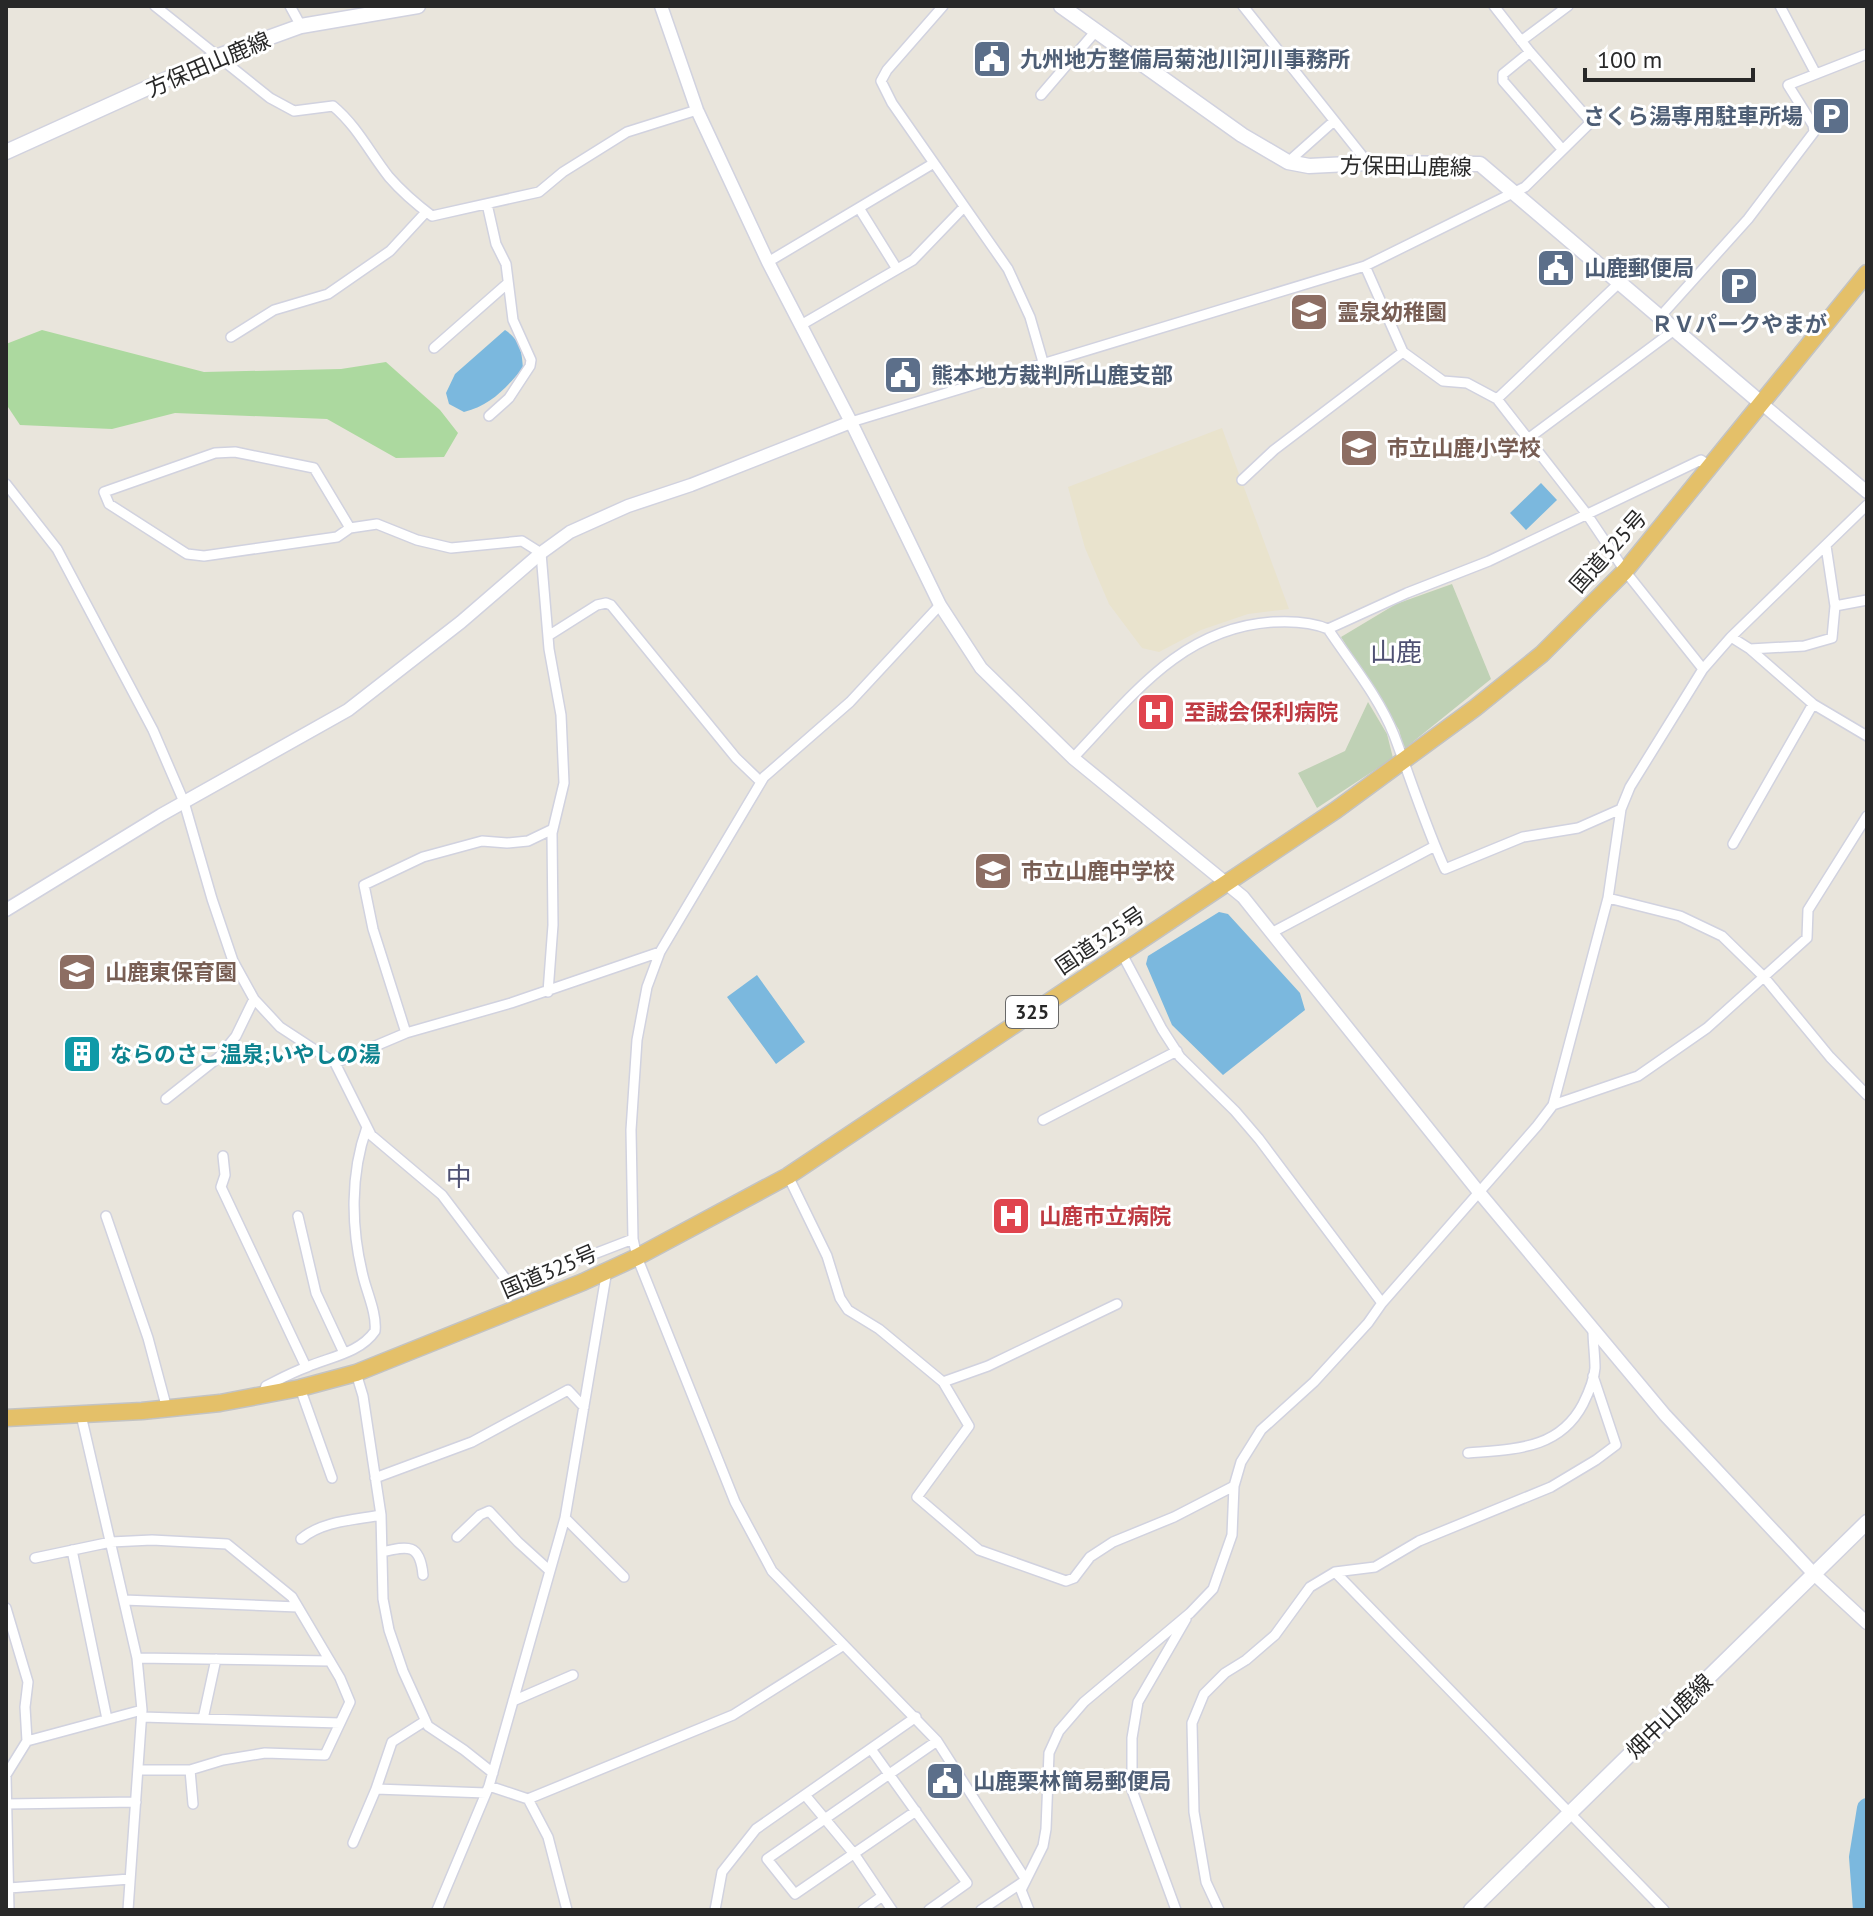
<svg xmlns="http://www.w3.org/2000/svg" width="1873" height="1916" viewBox="0 0 1873 1916" font-family="'PT Sans','Noto Sans JP',sans-serif">
<style>
.education{fill:#e9e3cd}
.green{fill:#acd99f}
.cemetery{fill:#bfd1b5}
.water{fill:#7bb8de}
.lines{fill:none;stroke-linecap:round;stroke-linejoin:round}
.river{stroke:#7bb8de;stroke-width:20}
.minor-casing{stroke:#d1d2df;stroke-width:12}
.tertiary-casing{stroke:#d1d2df;stroke-width:15}
.secondary-casing{stroke:#d1d2df;stroke-width:17}
.trunk-casing{stroke:#c3c3c3;stroke-width:19}
.minor{stroke:#fff;stroke-width:9}
.tertiary{stroke:#fff;stroke-width:12}
.secondary{stroke:#fff;stroke-width:14}
.trunk{stroke:#e4c069;stroke-width:16}
.labels{text-anchor:middle;dominant-baseline:central;stroke-width:6;stroke-linejoin:round;paint-order:stroke}
.shield{fill:#fff;stroke:#686868;stroke-width:2}
.shield-label{font-size:20px;font-weight:bold;fill:#282828}
.service-label{font-size:22px;font-weight:bold;fill:#4e5e75;stroke:#fff;text-anchor:start}
.street-label{font-size:22px;fill:#282828;stroke:#fff}
.education-label{font-size:22px;font-weight:bold;fill:#785e54;stroke:#fff;text-anchor:start}
.health-label{font-size:22px;font-weight:bold;fill:#be3a42;stroke:#fff;text-anchor:start}
.culture-label{font-size:22px;font-weight:bold;fill:#0d838f;stroke:#fff;text-anchor:start}
.quarter-label{font-size:26px;fill:#4f5173;stroke:#fff}
</style>
<rect width="100%" height="100%" fill="#e9e5dc"/>
<path class="education" d="M 1222,428 L 1289,609 L 1248,614 L 1201,630 L 1159,652 L 1142,648 L 1109,604 L 1085,548 L 1068,487 Z"/>
<path class="green" d="M 42,330 L 204,372 L 341,369 L 386,362 L 440,410 L 458,433 L 444,457 L 396,458 L 327,419 L 175,413 L 112,429 L 20,425 L 6,404 L 6,344 Z"/>
<path class="cemetery" d="M 1452,584 L 1491,679 L 1404,749 L 1399,730 L 1341,637 L 1396,604 Z
M 1368,702 L 1387,734 L 1393,758 L 1317,808 L 1298,773 L 1345,751 Z"/>
<path class="water" d="M 505,330 C 520,340 522,351 523,368 C 505,389 491,405 464,412 L 449,404 L 446,393 L 455,374 Z
M 1541,483 L 1557,500 L 1526,530 L 1510,513 Z
M 1219,912 L 1228,914 L 1300,993 L 1305,1010 L 1223,1075 L 1172,1025 L 1146,964 L 1148,956 Z
M 757,975 L 805,1042 L 776,1064 L 727,997 Z"/>
<g class="lines">
<path class="river" d="M 1863,1910 L 1859,1857 L 1867,1808"/>
<g class="minor-casing">
<path id="minor" d="M 155,6 L 270,98 L 294,111 L 333,106 C 357,126 370,153 389,177 C 402,192 416,204 432,216 L 539,192 L 563,172 L 627,132 L 697,110
M 290,6 L 301,26
M 943,6 L 887,70 L 881,81 L 892,103 L 1008,269 L 1030,317 L 1043,362
M 1243,6 L 1368,163
M 1780,6 L 1816,74
M 1521,41 L 1568,6
M 1530,52 L 1503,74 L 1503,81 L 1562,149
M 1041,95 L 1095,32
M 1288,162 L 1334,121
M 487,204 L 496,244 L 506,264 L 513,320 L 531,360 L 530,366 L 509,398 L 489,416
M 859,208 L 897,269
M 768,262 L 934,163
M 1365,266 L 1403,352 L 1443,381 L 1467,383 L 1497,399 L 1586,513 L 1625,571 L 1703,669
M 1659,318 L 1748,219 L 1814,132 L 1813,125 L 1788,85 L 1867,54
M 801,325 L 913,260 L 964,207
M 231,337 L 274,310 L 328,294 L 390,251 L 426,212
M 434,348 L 508,283
M 1497,399 L 1619,283
M 851,422 L 1365,266 L 1525,187 L 1591,122 L 1530,52 L 1494,6
M 1529,438 L 1673,331
M 1242,480 L 1274,450 L 1403,352
M 6,484 L 57,549 L 153,730 L 184,802 L 212,899 L 233,961 L 254,999 L 280,1027 L 335,1063 L 371,1135 L 442,1195 L 511,1286 L 633,1239
M 350,528 L 337,537 L 204,556 L 187,554 L 109,504 L 104,492 L 215,453 L 235,452 L 314,468 L 350,528 L 377,524 L 417,540 L 451,548 L 522,541 L 541,553 L 549,649 L 561,715 L 564,783 L 552,833 L 553,925 L 548,992
M 940,605 L 850,702 L 764,777 L 660,952 L 647,987 L 637,1040 L 631,1130 L 633,1239 L 637,1257 L 735,1502 L 772,1571 L 937,1741 L 1026,1880
M 1835,606 L 1867,600
M 1328,629 L 1407,593 L 1489,561 L 1701,460 L 1709,465
M 548,636 L 597,605 L 606,603 L 611,605 L 736,758 L 761,782
M 1731,637 L 1750,649 L 1813,704 L 1867,736
M 1750,649 L 1804,646 L 1832,638 L 1835,606 L 1826,546
M 1073,758 C 1132,696 1181,628 1273,622 C 1291,621 1312,622 1328,629 C 1350,662 1379,697 1394,735 C 1411,780 1425,825 1445,869 L 1523,837 L 1578,828 L 1621,809
M 1733,844 L 1813,704
M 1608,898 L 1680,916 L 1722,936 L 1764,977 L 1830,1057 L 1867,1095
M 1271,933 L 1435,846
M 1121,952 L 1162,1029 L 1180,1057 L 1235,1111 L 1259,1139 L 1382,1303
M 406,1033 L 373,929 L 364,885 L 423,857 L 482,841 L 507,843 L 528,841 L 553,829
M 335,1063 L 406,1033 L 511,1003 L 660,952
M 166,1099 L 219,1057 L 236,1036 L 254,999
M 1553,1105 L 1638,1076 L 1707,1028 L 1807,938 L 1808,910 L 1867,816
M 1043,1120 L 1177,1051
M 223,1156 L 225,1175 L 221,1187 L 306,1367
M 788,1176 L 827,1256 L 840,1298 L 848,1310 L 879,1329 L 943,1382 L 988,1366 L 1117,1304
M 106,1216 L 148,1338 L 167,1409
M 298,1216 L 316,1293 L 344,1353
M 356,1373 L 363,1396 L 381,1515 L 383,1599 L 389,1630 L 403,1671 L 428,1726 L 464,1750 L 493,1773
M 943,1382 L 969,1426 L 917,1497 L 979,1550 L 1066,1581 L 1074,1578 L 1090,1557 L 1113,1542 L 1174,1517 L 1234,1486
M 300,1388 L 332,1478
M 263,1395 L 266,1386 C 280,1379 293,1372 307,1367 C 330,1357 360,1353 375,1331 C 377,1314 367,1293 363,1276 C 351,1228 350,1174 367,1127
M 81,1415 L 137,1658 L 142,1710 L 128,1910
M 1468,1453 C 1514,1449 1559,1450 1583,1404 C 1589,1392 1594,1381 1595,1368 C 1595,1356 1593,1342 1593,1330
M 375,1478 L 472,1442 L 568,1390 L 584,1407
M 565,1518 L 624,1577
M 457,1537 L 480,1515 L 489,1511 L 518,1542 L 550,1571
M 301,1539 C 322,1521 354,1520 381,1515
M 72,1550 L 107,1719
M 382,1552 C 408,1546 420,1543 423,1575
M 35,1558 L 111,1542 L 152,1540 L 227,1544 L 292,1597 L 340,1678 L 350,1702 L 325,1755 L 265,1753 L 223,1760 L 190,1770 L 139,1770
M 1335,1572 L 1664,1910
M 124,1600 L 298,1607
M 6,1608 L 28,1682 L 25,1707 L 27,1741 L 6,1775 L 9,1910
M 137,1658 L 330,1661
M 513,1701 L 573,1675
M 142,1717 L 340,1723
M 203,1719 L 216,1659
M 425,1721 L 392,1742 L 376,1789 L 486,1793
M 27,1741 L 142,1710
M 871,1749 L 967,1883 L 929,1910
M 190,1770 L 193,1804
M 489,1786 L 528,1799 L 548,1837 L 567,1910
M 805,1795 L 855,1855 L 892,1910
M 528,1799 L 733,1715 L 844,1645
M 7,1804 L 136,1802
M 916,1811 L 795,1894 L 767,1859 L 937,1741
M 353,1843 L 376,1789
M 9,1888 L 130,1879
M 437,1910 L 489,1786 L 565,1518 L 607,1270
M 715,1910 L 722,1872 L 756,1829 L 916,1717
M 863,1910 L 881,1897
M 981,1910 L 1026,1880
M 1029,1910 L 1021,1890 L 1043,1846 L 1046,1829 L 1049,1753 L 1059,1731 L 1084,1702 L 1190,1613 L 1213,1589 L 1232,1535 L 1234,1486 L 1241,1462 L 1261,1430 L 1314,1382 L 1368,1323 L 1382,1303 L 1537,1126 L 1553,1105 L 1608,898 L 1621,809 L 1630,787 L 1703,669 L 1731,637 L 1867,505
M 1176,1910 L 1132,1790 L 1132,1738 L 1138,1702 L 1186,1619
M 1219,1910 L 1206,1882 L 1194,1812 L 1192,1723 L 1204,1694 L 1225,1673 L 1246,1660 L 1275,1635 L 1310,1587 L 1335,1572 L 1375,1567 L 1419,1541 L 1551,1487 L 1596,1460 L 1616,1445 L 1593,1376"/>
</g>
<g class="tertiary-casing">
<path id="tertiary" d="M 661,6 L 697,110 L 768,262 L 851,422 L 940,605 L 981,668 L 1073,758 L 1243,897 L 1478,1191 L 1665,1415 L 1814,1574 L 1867,1623
M 1761,403 L 1867,492
M 6,910 L 161,815 L 348,710 L 461,622 L 541,553 L 570,532 L 628,506 L 691,485 L 851,422"/>
</g>
<g class="secondary-casing">
<path id="secondary" d="M 1061,6 L 1242,135 L 1288,162 L 1309,166 L 1368,163 L 1480,164 L 1761,403
M 6,152 L 218,56 L 301,26 L 418,6
M 1471,1910 L 1867,1522"/>
</g>
<g class="trunk-casing">
<path id="trunk" d="M 6,1418 L 142,1411 L 220,1403 L 300,1388 L 356,1373 L 583,1282 L 637,1257 L 788,1176 L 1336,810 L 1475,708 L 1542,654 L 1625,571 L 1867,273"/>
</g>
<use href="#minor" class="minor"/>
<use href="#tertiary" class="tertiary"/>
<use href="#secondary" class="secondary"/>
<use href="#trunk" class="trunk"/>
</g>
<defs>
<g id="civic-square" transform="scale(2)"><rect x="-9" y="-9" width="18" height="18" rx="4" fill="#5c6f8a" stroke="#fff"/><path d="M-.6-6.5H3V-4.5H.6V-3L4-1V1h2V6H-6V1h2V-1L-.6-3ZM-1.2 2.5V6h2.4V2.5Z" fill="#fff"/></g>
<g id="parking-square" transform="scale(2)"><rect x="-9" y="-9" width="18" height="18" rx="4" fill="#5c6f8a" stroke="#fff"/><path d="M-3.5-5.5H1a3.5 3.5 0 0 1 0 7H-1V5.5H-3.5ZM-1-3.4V-.6H.8a1.4 1.4 0 0 0 0-2.8Z" fill="#fff"/></g>
<g id="school-square" transform="scale(2)"><rect x="-9" y="-9" width="18" height="18" rx="4" fill="#8d6e63" stroke="#fff"/><path d="M0-5L7-2L0 1L-7-2ZM-4 1L0 2.5L4 1V4Q0 6-4 4Z" fill="#fff"/></g>
<g id="hospital-square" transform="scale(2)"><rect x="-9" y="-9" width="18" height="18" rx="4" fill="#e0444e" stroke="#fff"/><path d="M-5-5h3v3.5h4V-5h3V5h-3V1.5h-4V5h-3Z" fill="#fff"/></g>
<g id="building-square" transform="scale(2)"><rect x="-9" y="-9" width="18" height="18" rx="4" fill="#0f9aa8" stroke="#fff"/><path d="M-4-6H4V6H1V3H-1V6H-4ZM-2.5-4.3h1.7v1.8h-1.7ZM.8-4.3h1.7v1.8H.8ZM-2.5-1h1.7V.8h-1.7ZM.8-1h1.7V.8H.8Z" fill="#fff"/></g>
</defs>
<g fill-rule="evenodd">
<use href="#civic-square" x="992" y="59"/>
<use href="#parking-square" x="1831" y="116"/>
<use href="#civic-square" x="1556" y="268"/>
<use href="#parking-square" x="1739" y="286"/>
<use href="#school-square" x="1309" y="312"/>
<use href="#civic-square" x="903" y="375"/>
<use href="#school-square" x="1359" y="448"/>
<use href="#hospital-square" x="1156" y="712"/>
<use href="#school-square" x="993" y="871"/>
<use href="#school-square" x="77" y="972"/>
<use href="#building-square" x="82" y="1054"/>
<use href="#hospital-square" x="1011" y="1216"/>
<use href="#civic-square" x="945" y="1781"/>
</g>
<g class="labels">
<rect class="shield" x="1006" y="996" width="52" height="32" rx="6"/>
<g class="shield-label">
<text x="1032" y="1012">325</text>
</g>
<g class="service-label">
<text x="1020" y="59">九州地方整備局菊池川河川事務所</text>
<text x="1803" y="116" text-anchor="end">さくら湯専用駐車所場</text>
<text x="1584" y="268">山鹿郵便局</text>
<text x="1739" y="324" text-anchor="middle">ＲＶパークやまが</text>
<text x="931" y="375">熊本地方裁判所山鹿支部</text>
<text x="973" y="1781">山鹿栗林簡易郵便局</text>
</g>
<g class="street-label">
<text transform="translate(208 64) rotate(-23)">方保田山鹿線</text>
<text transform="translate(1406 166) rotate(1)">方保田山鹿線</text>
<text transform="translate(1608 551) rotate(-48)">国道325号</text>
<text transform="translate(1100 940) rotate(-34)">国道325号</text>
<text transform="translate(549 1271) rotate(-23)">国道325号</text>
<text transform="translate(1669 1716) rotate(-44)">畑中山鹿線</text>
</g>
<g class="education-label">
<text x="1337" y="312">霊泉幼稚園</text>
<text x="1387" y="448">市立山鹿小学校</text>
<text x="1021" y="871">市立山鹿中学校</text>
<text x="105" y="972">山鹿東保育園</text>
</g>
<g class="health-label">
<text x="1184" y="712">至誠会保利病院</text>
<text x="1039" y="1216">山鹿市立病院</text>
</g>
<g class="culture-label">
<text x="110" y="1054">ならのさこ温泉;いやしの湯</text>
</g>
<g class="quarter-label">
<text x="1396" y="651">山鹿</text>
<text x="459" y="1176">中</text>
</g>
</g>
<rect width="1873" height="1916" fill="none" stroke="#282828" stroke-width="16"/>
<path d="M1585 68v12h168v-12" fill="none" stroke="#282828" stroke-width="4"/>
<text x="1597" y="68" font-size="24" fill="#282828" stroke="#ffffff" stroke-width="6" paint-order="stroke">100 m</text>
</svg>
